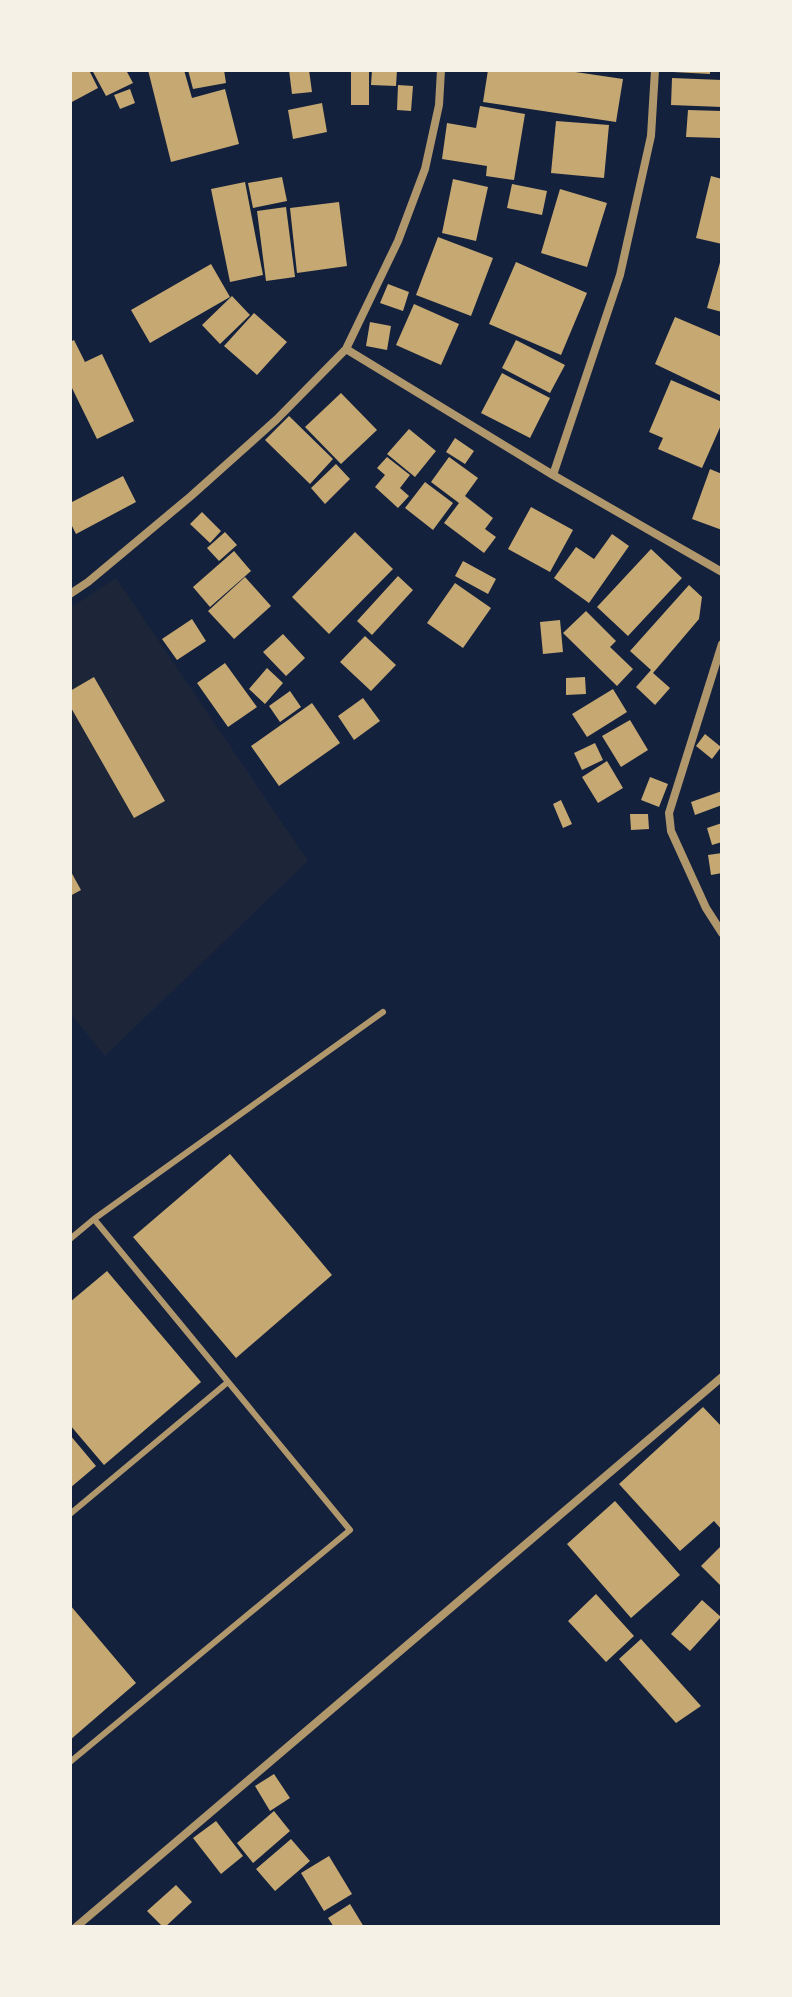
<svg xmlns="http://www.w3.org/2000/svg" width="792" height="1997" viewBox="0 0 792 1997" font-family="Arial,sans-serif">
<style>
.green{fill:#1d2539}
.building{fill:#c6a872}
.lines{fill:none;stroke-linecap:round;stroke-linejoin:round}
.service{stroke:#b1986c;stroke-width:6}
.minor{stroke:#b1986c;stroke-width:8}
</style>
<rect width="100%" height="100%" fill="#14213d"/>
<path class="green" d="M 116,578 L 308,861 L 105,1056 L 70,1013 L 70,608 Z"/>
<path class="building" d="M 70,70 L 89,70 L 98,88 L 70,103 Z
M 92,70 L 126,70 L 133,83 L 106,96 Z
M 148,70 L 184,70 L 192,98 L 225,89 L 239,144 L 171,162 Z
M 188,70 L 224,70 L 226,83 L 193,89 Z
M 289,70 L 309,70 L 312,92 L 292,94 Z
M 351,70 L 369,70 L 369,105 L 351,105 Z
M 372,70 L 397,70 L 396,86 L 371,85 Z
M 488,70 L 562,70 L 623,79 L 616,122 L 483,102 Z
M 673,70 L 710,70 L 710,74 L 673,72 Z
M 672,78 L 722,80 L 722,107 L 671,105 Z
M 398,85 L 413,86 L 411,111 L 397,110 Z
M 130,89 L 135,103 L 120,109 L 114,95 Z
M 322,103 L 327,132 L 293,139 L 288,110 Z
M 480,106 L 525,114 L 514,180 L 486,176 L 487,166 L 442,159 L 447,123 L 476,128 Z
M 688,110 L 722,111 L 721,138 L 686,137 Z
M 556,121 L 609,125 L 604,178 L 551,173 Z
M 711,176 L 722,179 L 722,244 L 696,238 Z
M 282,177 L 287,201 L 253,208 L 248,183 Z
M 453,179 L 488,187 L 476,241 L 442,233 Z
M 245,182 L 263,275 L 230,282 L 211,189 Z
M 512,184 L 547,191 L 542,215 L 507,208 Z
M 560,189 L 607,203 L 587,267 L 541,253 Z
M 339,202 L 347,266 L 297,273 L 290,208 Z
M 286,207 L 295,277 L 266,281 L 257,211 Z
M 438,237 L 493,258 L 471,316 L 416,295 Z
M 721,259 L 722,259 L 722,312 L 707,308 Z
M 516,262 L 587,293 L 561,355 L 489,324 Z
M 211,264 L 230,297 L 150,343 L 131,310 Z
M 388,284 L 409,292 L 403,311 L 380,303 Z
M 232,296 L 250,315 L 220,344 L 202,325 Z
M 414,304 L 459,324 L 441,365 L 396,345 Z
M 254,313 L 287,342 L 257,375 L 224,346 Z
M 675,317 L 722,337 L 722,396 L 655,364 Z
M 370,322 L 391,326 L 387,350 L 366,346 Z
M 74,340 L 85,362 L 102,354 L 134,421 L 97,439 L 70,384 L 70,342 Z
M 516,340 L 565,365 L 550,393 L 502,368 Z
M 502,373 L 550,398 L 530,438 L 481,413 Z
M 671,380 L 722,402 L 722,423 L 702,468 L 658,449 L 663,438 L 649,432 Z
M 341,393 L 377,430 L 341,464 L 305,427 Z
M 289,416 L 333,459 L 310,484 L 265,440 Z
M 409,429 L 436,451 L 415,477 L 387,454 Z
M 455,438 L 474,451 L 465,464 L 446,452 Z
M 387,457 L 410,475 L 400,488 L 409,496 L 398,508 L 375,487 L 385,475 L 377,468 Z
M 449,457 L 478,478 L 465,496 L 493,518 L 485,529 L 496,537 L 484,553 L 444,523 L 459,503 L 431,482 Z
M 336,464 L 350,479 L 325,504 L 311,488 Z
M 710,469 L 722,474 L 722,530 L 692,519 Z
M 123,476 L 136,502 L 76,534 L 70,522 L 70,503 Z
M 425,482 L 453,503 L 433,530 L 405,508 Z
M 531,507 L 573,530 L 550,572 L 508,549 Z
M 202,512 L 221,531 L 210,543 L 190,524 Z
M 225,532 L 237,545 L 219,561 L 207,548 Z
M 355,532 L 393,569 L 329,634 L 292,597 Z
M 612,534 L 629,546 L 589,603 L 554,578 L 576,547 L 594,559 Z
M 651,549 L 682,578 L 628,636 L 597,607 Z
M 234,551 L 251,571 L 210,607 L 193,587 Z
M 463,561 L 496,579 L 488,594 L 455,576 Z
M 398,576 L 413,590 L 372,635 L 357,621 Z
M 245,577 L 271,606 L 234,639 L 208,611 Z
M 455,583 L 491,608 L 463,648 L 427,623 Z
M 689,585 L 702,597 L 699,619 L 653,673 L 670,688 L 655,705 L 636,687 L 651,670 L 630,651 Z
M 586,611 L 616,641 L 610,647 L 633,669 L 617,686 L 563,633 Z
M 192,619 L 206,641 L 177,660 L 162,639 Z
M 560,620 L 563,652 L 543,654 L 540,622 Z
M 283,634 L 305,658 L 286,676 L 263,652 Z
M 365,636 L 396,665 L 371,691 L 340,662 Z
M 225,663 L 257,707 L 228,727 L 197,683 Z
M 267,668 L 283,683 L 265,704 L 249,689 Z
M 94,677 L 165,801 L 134,818 L 70,706 L 70,691 Z
M 585,677 L 586,694 L 566,695 L 566,678 Z
M 613,689 L 627,712 L 587,737 L 572,714 Z
M 290,691 L 301,707 L 280,722 L 269,706 Z
M 363,698 L 380,721 L 354,740 L 338,716 Z
M 312,703 L 340,743 L 279,786 L 251,746 Z
M 630,720 L 648,750 L 621,767 L 602,736 Z
M 705,734 L 721,747 L 712,759 L 696,746 Z
M 595,743 L 603,760 L 582,770 L 574,753 Z
M 607,761 L 623,788 L 598,803 L 582,777 Z
M 650,777 L 668,784 L 659,807 L 641,800 Z
M 722,791 L 722,805 L 695,815 L 691,802 Z
M 561,800 L 572,824 L 563,828 L 553,804 Z
M 630,814 L 648,814 L 649,829 L 631,830 Z
M 722,823 L 722,842 L 712,845 L 707,828 Z
M 722,853 L 722,873 L 711,875 L 708,855 Z
M 70,870 L 81,890 L 70,896 Z
M 230,1154 L 332,1275 L 236,1358 L 133,1237 Z
M 107,1271 L 201,1382 L 104,1465 L 70,1425 L 70,1302 Z
M 703,1407 L 722,1427 L 722,1530 L 714,1521 L 680,1551 L 619,1484 Z
M 70,1435 L 96,1466 L 70,1488 Z
M 615,1501 L 680,1575 L 631,1618 L 567,1544 Z
M 722,1545 L 722,1587 L 701,1566 Z
M 596,1594 L 634,1636 L 606,1662 L 568,1621 Z
M 702,1600 L 721,1617 L 690,1651 L 671,1634 Z
M 70,1605 L 136,1683 L 70,1740 Z
M 641,1639 L 701,1706 L 676,1723 L 619,1659 Z
M 274,1774 L 290,1798 L 270,1811 L 255,1786 Z
M 274,1811 L 290,1831 L 253,1863 L 237,1843 Z
M 216,1821 L 243,1856 L 221,1874 L 193,1838 Z
M 291,1839 L 310,1861 L 275,1891 L 256,1869 Z
M 329,1856 L 352,1894 L 324,1911 L 301,1873 Z
M 176,1885 L 192,1902 L 165,1927 L 163,1927 L 147,1911 Z
M 350,1904 L 364,1927 L 334,1927 L 328,1918 Z"/>
<g class="lines">
<path class="service" d="M 70,1239 L 94,1219 L 383,1012
M 70,1514 L 228,1382
M 70,1762 L 350,1530 L 94,1219"/>
<path class="minor" d="M 346,349 L 553,475 L 722,572
M 553,475 L 620,275 L 651,136 L 655,70
M 70,594 L 88,582 L 191,496 L 277,419 L 346,349 L 398,241 L 425,169 L 439,105 L 441,70
M 722,644 L 669,813 L 671,831 L 706,908 L 722,933
M 76,1927 L 722,1377"/>
</g>
<rect width="792" height="1997" fill="none" stroke="#f6f1e7" stroke-width="144"/>
</svg>
